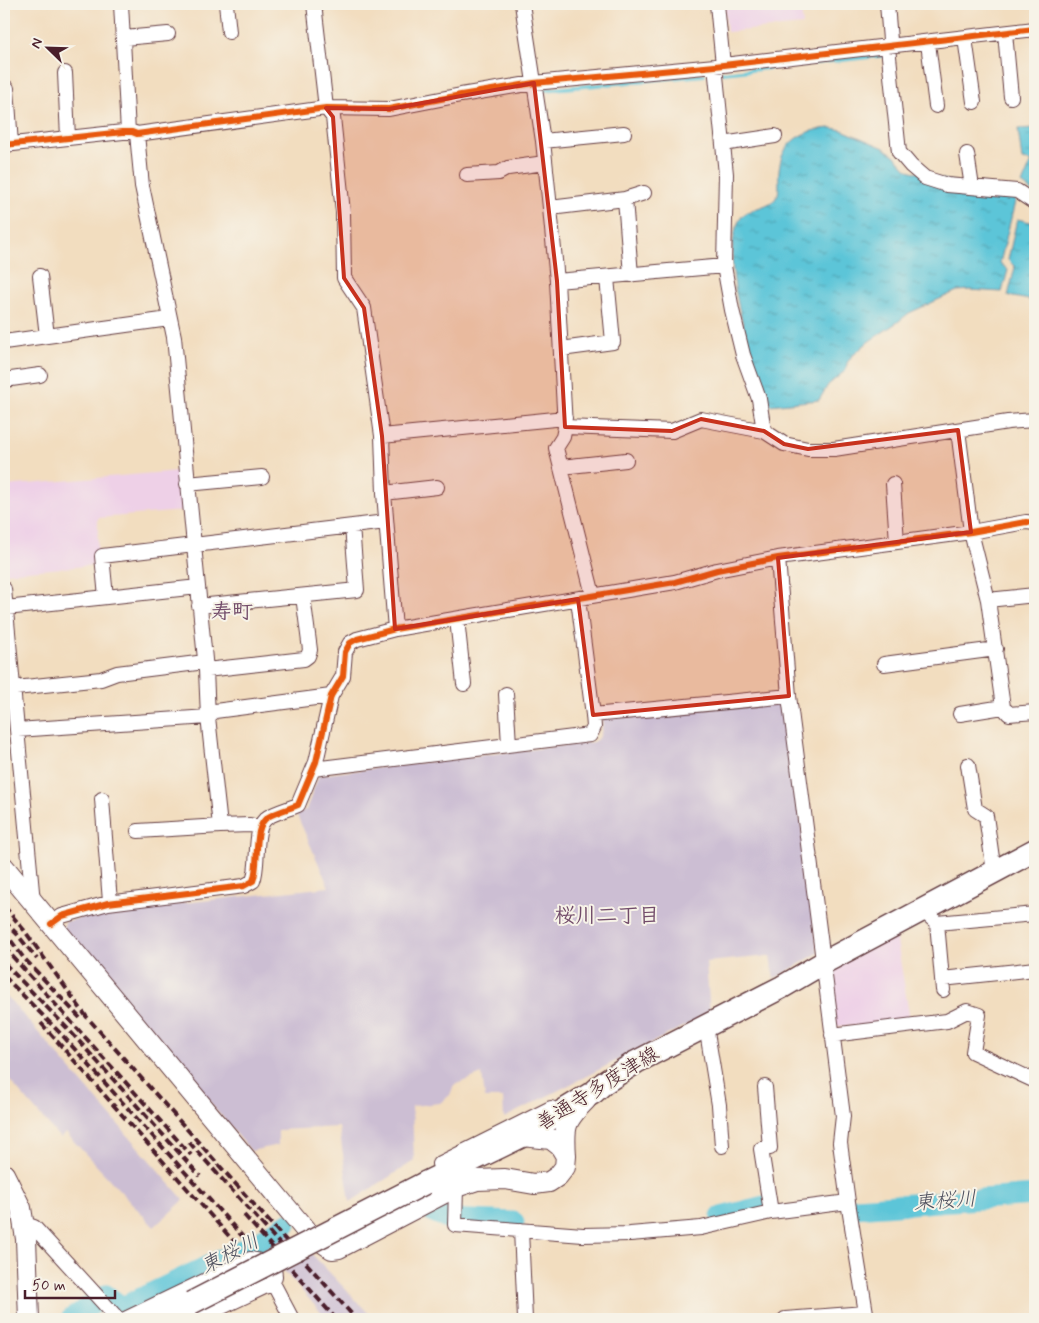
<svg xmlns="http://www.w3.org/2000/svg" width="1039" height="1323" viewBox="0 0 1039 1323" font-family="Mynerve,'Klee One',sans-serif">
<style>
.built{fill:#eed0e7}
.industrial{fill:#ccbed3}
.water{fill:url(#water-ripples);stroke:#537282}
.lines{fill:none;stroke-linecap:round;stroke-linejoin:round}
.stream{stroke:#5cc5d8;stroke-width:4}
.river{stroke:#5cc5d8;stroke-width:21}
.street-casing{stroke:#633c41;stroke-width:16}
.secondary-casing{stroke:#633c41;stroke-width:22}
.primary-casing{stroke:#633c41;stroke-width:25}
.street{stroke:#fff;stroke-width:14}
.secondary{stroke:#fff;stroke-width:20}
.primary{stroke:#fff;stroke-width:22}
.rail{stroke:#4a1f2b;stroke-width:4;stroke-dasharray:8 4;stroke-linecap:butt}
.primary-bridge-casing{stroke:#633c41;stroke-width:25;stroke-linecap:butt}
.primary-bridge{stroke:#fff;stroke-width:22}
.cycleway-casing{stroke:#f7f3e8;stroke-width:9}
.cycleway{stroke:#e8590c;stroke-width:6}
.marked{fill:#c8321e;fill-opacity:0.2;stroke:#c8321e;stroke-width:4;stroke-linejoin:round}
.labels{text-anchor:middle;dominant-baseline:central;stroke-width:4;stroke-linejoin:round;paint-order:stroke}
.street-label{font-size:20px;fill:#4a1f2b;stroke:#f7f3e8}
.neighbourhood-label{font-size:21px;font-weight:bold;fill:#724c6a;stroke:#f7f3e8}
.water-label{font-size:21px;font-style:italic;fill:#4f515f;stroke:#f7f3e8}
</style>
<defs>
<pattern id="water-ripples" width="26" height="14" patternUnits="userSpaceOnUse" patternTransform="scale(1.25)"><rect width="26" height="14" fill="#5cc5d8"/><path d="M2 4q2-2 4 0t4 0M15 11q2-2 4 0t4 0" fill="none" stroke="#4e9faf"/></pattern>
</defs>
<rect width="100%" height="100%" fill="#f7f3e8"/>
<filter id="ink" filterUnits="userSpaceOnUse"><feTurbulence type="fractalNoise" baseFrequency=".02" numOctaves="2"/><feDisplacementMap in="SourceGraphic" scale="10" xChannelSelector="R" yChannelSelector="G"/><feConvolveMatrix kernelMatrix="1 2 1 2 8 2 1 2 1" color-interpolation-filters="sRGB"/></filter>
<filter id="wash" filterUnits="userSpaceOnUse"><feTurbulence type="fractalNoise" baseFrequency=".0096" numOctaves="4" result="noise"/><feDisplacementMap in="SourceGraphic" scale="20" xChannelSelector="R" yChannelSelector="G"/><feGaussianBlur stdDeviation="1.12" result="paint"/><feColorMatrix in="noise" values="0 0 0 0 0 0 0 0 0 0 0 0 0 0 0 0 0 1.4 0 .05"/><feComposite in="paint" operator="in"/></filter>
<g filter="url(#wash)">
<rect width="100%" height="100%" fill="#f2ddbf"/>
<path class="built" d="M 724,4 L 800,4 L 803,25 L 727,32 Z
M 178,471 L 183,511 L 98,518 L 97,565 L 4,573 L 4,486 Z
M 896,935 L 910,1020 L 870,1026 L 836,1026 L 829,970 Z"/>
<path class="industrial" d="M 785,700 L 818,953 L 774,979 L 770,956 L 706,962 L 710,1013 L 504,1118 L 503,1098 L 485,1098 L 482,1074 L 454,1085 L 450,1095 L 440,1103 L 412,1106 L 414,1161 L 350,1202 L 339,1127 L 278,1130 L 278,1145 L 251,1151 L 63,928 L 65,922 L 110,909 L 111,911 L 329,887 L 296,813 L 306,810 L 319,775 L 593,742 L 599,738 L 602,730 L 603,717 Z
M 4,993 L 184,1200 L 154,1227 L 66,1133 L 60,1138 L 4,1074 Z
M 286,1227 L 374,1319 L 327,1319 L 260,1244 Z"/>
<path class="water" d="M 832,128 L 842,130 L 884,148 L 895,156 L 908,170 L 1016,198 L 1000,263 L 1008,270 L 1002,292 L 970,290 L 957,291 L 909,313 L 899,321 L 868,342 L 851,357 L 847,363 L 846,370 L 828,385 L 819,400 L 769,405 C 754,360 717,265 739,221 C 746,205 773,210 778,194 C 780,187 778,178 779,171 C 781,141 804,129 832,128 Z
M 1035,128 L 1035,162 L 1022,160 L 1018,129 Z
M 1031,163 L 1035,164 L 1035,194 L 1022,184 Z
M 1017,219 L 1035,223 L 1035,301 L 1008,296 L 1015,267 L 1008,260 Z"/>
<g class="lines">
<path class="stream" d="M 723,73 L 887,55
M 543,90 L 704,75"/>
<path class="river" d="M 855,1208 L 1035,1195
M 433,1212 L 449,1219 L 514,1222
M 721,1217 L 764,1206
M 71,1319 L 106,1295 L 122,1307 L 258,1242 L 286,1224"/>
</g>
</g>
<g filter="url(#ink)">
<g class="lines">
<g class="street-casing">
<path id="street" d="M 121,4 L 128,132
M 226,4 L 229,32
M 314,4 L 326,108 L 333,117 L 343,212 L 344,278 L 364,308 L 382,436 L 384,493 L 395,629
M 522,4 L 543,141 L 550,208 L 557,281 L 565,427 L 563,437 L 556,448 L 593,595
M 717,4 L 723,65
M 887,4 L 890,40 L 888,47 L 899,152 L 911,166 L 925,178 L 947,185 L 1017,191 L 1035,203
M 1005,33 L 1011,97
M 124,38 L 168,34
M 965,38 L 974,102
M 928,43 L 936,106
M 715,66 L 726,174 L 724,266 L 732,310 L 743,355 L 759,399 L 764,431
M 65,73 L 68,138
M 7,88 L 11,144
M 137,134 L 142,186 L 174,337 L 206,670 L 208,717 L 220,826
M 543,141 L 624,133
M 723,144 L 775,136
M 4,145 L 123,132 L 132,132 L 137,134 L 326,108 L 389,109 L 461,95 L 534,83 L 715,66 L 1035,29
M 967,154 L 972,187
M 467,175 L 499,173 L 508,168 L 545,163
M 625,199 L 631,275
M 550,208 L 625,199 L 644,193
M 40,276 L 47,336
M 557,281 L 724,266
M 4,342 L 169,319
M 561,349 L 613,342 L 607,278
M 4,380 L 40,375
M 565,427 L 672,431 L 701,419 L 764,431 L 784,444 L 808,449 L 834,449 L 1008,422 L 1035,420
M 958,430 L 971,532 L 988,600
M 382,436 L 565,418
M 561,467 L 626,460
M 187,484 L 262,477
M 893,484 L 897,542
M 384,493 L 437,487
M 778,558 L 789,696 L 843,1116 L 840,1143 L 848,1202 L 867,1319
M 4,589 L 33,902
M 1035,595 L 988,600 L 1003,707 L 1009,714 L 1035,712
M 106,597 L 102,556 L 386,522
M 578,599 L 593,715 L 789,696
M 199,606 L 357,590 L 352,526
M 6,608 L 198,587
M 457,619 L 464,684
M 884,664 L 996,649
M 206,670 L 304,659 L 308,656 L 310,650 L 303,596
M 6,689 L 101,679 L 117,673 L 205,662
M 506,694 L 509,745
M 960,714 L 1003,707
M 17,730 L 208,717 L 215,711 L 331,696
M 968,765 L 975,809 L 986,816 L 994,872
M 313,769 L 590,735 L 594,727 L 593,715
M 102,799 L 110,902
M 138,831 L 220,826 L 250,825 L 259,827
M 922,910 L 937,923 L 1035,914
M 937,923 L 943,990
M 51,924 L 62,916 L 108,903 L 244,886 L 253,881 C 260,864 252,826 268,817 C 277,812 288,809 298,805 L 316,762 L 331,696 L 343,676 L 345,652 L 350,643 L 357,639 L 395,629 L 675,582 L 717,570 L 778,558 L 971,532 L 1026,522 L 1035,523
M 942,979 L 1035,969
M 706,1026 L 719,1105 L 722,1146
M 832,1035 L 947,1021 L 967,1011 L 979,1015 L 973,1052 L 1035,1081
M 765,1087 L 770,1148 L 761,1149 L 771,1212
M 439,1164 L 551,1108
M 456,1187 L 455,1225 L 583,1235 L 630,1234 L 701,1228 L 771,1212 L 848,1202
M 23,1223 L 34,1227 L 118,1319
M 521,1230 L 525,1319
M 273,1283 L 292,1319
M 125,1319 L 250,1259 C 260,1260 266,1262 274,1268 L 275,1276 L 273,1283 L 197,1319
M 785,1319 L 865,1313"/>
</g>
<g class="secondary-casing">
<path id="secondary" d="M 4,867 L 307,1232 L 332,1249 L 339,1248 L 456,1187 L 477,1180 L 505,1179 L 534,1184 L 549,1182 L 558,1176 L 565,1167 L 566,1156 L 560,1146 L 551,1139 L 522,1136
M 566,1156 C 564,1126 564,1122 586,1100
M 4,1174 L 21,1208 L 26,1239 L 29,1319"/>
</g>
<g class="primary-casing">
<path id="primary" d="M 425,1183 L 522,1136 L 594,1092 L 604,1083 L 636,1062 L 782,987 L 823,963 L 1035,850
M 158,1319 L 191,1303"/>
</g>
<use href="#street" class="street"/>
<use href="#secondary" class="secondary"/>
<use href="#primary" class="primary"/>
<path class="rail" d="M 4,906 L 24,930 L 86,1016 L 356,1319
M 4,921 L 17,934 L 37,959
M 4,931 L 23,957 L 80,1018
M 4,947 L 191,1155
M 4,963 L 69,1030 L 200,1176
M 4,976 L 63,1036 L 243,1237
M 41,1023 L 236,1244
M 189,1142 L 287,1252
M 244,1215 L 336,1319"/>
<g class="primary-bridge-casing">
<path id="primary-bridge" d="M 191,1303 L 425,1183"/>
</g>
<use href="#primary-bridge" class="primary-bridge"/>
<g class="cycleway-casing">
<path id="cycleway" d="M 4,145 L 123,132 L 132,132 L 137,134 L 326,108 L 389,109 L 461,95 L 534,83 L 715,66 L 1035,29
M 51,924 L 62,916 L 108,903 L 244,886 L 253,881 C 260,864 252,826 268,817 C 277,812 288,809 298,805 L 316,762 L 331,696 L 343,676 L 345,652 L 350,643 L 357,639 L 395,629 L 675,582 L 717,570 L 778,558 L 971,532 L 1026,522 L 1035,523"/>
</g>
<use href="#cycleway" class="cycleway"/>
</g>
</g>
<path class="marked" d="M 534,83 L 557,281 L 565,427 L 672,431 L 701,419 L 764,431 L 784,444 L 808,449 L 958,430 L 971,532 L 778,558 L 789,696 L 593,715 L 578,599 L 395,629 L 382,436 L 364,308 L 344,278 L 333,117 L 326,108 L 389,109 Z"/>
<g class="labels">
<g class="street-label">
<text transform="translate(598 1089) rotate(-32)">善通寺多度津線</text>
</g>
<g class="neighbourhood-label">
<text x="232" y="612">寿町</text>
<text x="607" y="916">桜川二丁目</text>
</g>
<g class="water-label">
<text transform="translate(945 1201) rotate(-4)">東桜川</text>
<text transform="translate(230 1254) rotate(-27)">東桜川</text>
</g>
</g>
<rect width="1039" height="1323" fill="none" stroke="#f7f3e8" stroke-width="20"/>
<g transform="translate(48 48) rotate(293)" stroke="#f7f3e8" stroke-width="4" paint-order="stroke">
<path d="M0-4L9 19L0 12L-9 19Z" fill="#4a1f2b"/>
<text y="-8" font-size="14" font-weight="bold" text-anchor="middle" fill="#4a1f2b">N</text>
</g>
<path d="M25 1290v8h90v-8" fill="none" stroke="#4a1f2b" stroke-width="2.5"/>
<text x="32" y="1290" font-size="15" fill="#4a1f2b" stroke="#f7f3e8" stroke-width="4" paint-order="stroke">50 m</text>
</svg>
